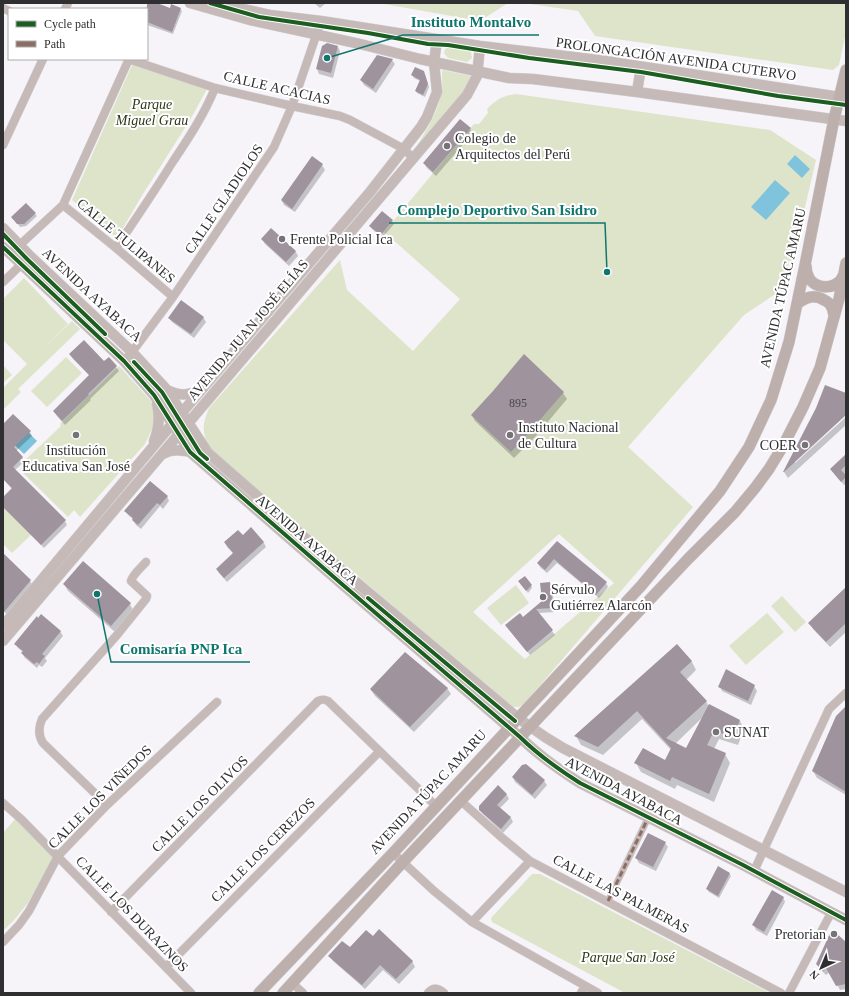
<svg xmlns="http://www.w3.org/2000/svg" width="849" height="996" viewBox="0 0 849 996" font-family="'Times New Roman',serif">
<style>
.green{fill:#dde4c9;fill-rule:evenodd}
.water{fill:#7fc4dc}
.shadow{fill:#0003;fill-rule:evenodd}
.building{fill:#9f939e}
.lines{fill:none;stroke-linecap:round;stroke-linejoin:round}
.pedestrian-casing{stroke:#d2d1d4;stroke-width:7}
.minor-casing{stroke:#d2d1d4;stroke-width:9}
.tertiary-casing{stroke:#d2d1d4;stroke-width:11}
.secondary-casing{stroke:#d2d1d4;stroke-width:12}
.pedestrian{stroke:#c6bab8;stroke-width:6}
.minor{stroke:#c6bab8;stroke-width:8}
.tertiary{stroke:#c6bab8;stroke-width:10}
.secondary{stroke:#bcafac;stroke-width:11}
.quiet{stroke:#8d6e63;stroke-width:3;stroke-dasharray:6 3;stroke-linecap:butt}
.cycleway-casing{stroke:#fff;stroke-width:6}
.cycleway{stroke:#1b5e20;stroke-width:4}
.poi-dot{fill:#757377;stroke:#fff;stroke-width:1.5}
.labels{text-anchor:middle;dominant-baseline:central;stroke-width:4;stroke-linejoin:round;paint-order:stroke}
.number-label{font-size:12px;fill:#4b474c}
.street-label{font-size:14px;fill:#2f2e31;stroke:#fff}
.park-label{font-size:14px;font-style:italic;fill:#303716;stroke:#fff}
.poi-label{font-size:14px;fill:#2f2e31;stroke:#fff;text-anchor:start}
.leader{fill:none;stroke:#0f766e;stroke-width:1.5}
.callout-dot{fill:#0f766e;stroke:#fff;stroke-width:1.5}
.callout-label{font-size:15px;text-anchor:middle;font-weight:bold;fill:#0f766e;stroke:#fff;stroke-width:4;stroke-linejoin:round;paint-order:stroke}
</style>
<rect width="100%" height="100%" fill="#f6f4f9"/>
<path class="green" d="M 378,3 L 508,3 L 480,21 Z
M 523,3 L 846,3 L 846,32 L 839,65 L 833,70 L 595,36 L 578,11 Z
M 449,47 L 468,50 L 471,52 L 472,58 L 467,62 L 448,58 L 444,53 L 445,49 Z
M 132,65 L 207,89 L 190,120 L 143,194 L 117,238 L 72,200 Z
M 442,70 L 472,76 L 464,92 L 413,152 C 424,134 436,116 441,96 C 443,88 442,79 442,70 Z
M 516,94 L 770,130 L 816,160 L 792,263 L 785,267 L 784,276 L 787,282 L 786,287 L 744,315 L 628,447 L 693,507 L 524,704 L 519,707 L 511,707 L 209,448 C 202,431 202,425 209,408 L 340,260 L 347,290 L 413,351 L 460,299 L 384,232 L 474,124 L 479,124 L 488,113 L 487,109 C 497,99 503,96 516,94 ZM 559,534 L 614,583 L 525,659 L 473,612 Z
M 24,278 L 68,324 L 43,349 L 72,321 L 80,329 L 18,389 L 21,392 L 3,410 L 3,388 L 27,364 L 3,340 L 3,299 Z
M 66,357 L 82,373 L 47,407 L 31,391 Z
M 3,365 L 12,375 L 3,383 Z
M 119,366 L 151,401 L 153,407 L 154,425 L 145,444 L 80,517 L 74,510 L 68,517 L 20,470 L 23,466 L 21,464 L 61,426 L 60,424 Z
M 3,507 L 31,535 L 12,553 L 3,544 Z
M 516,585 L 529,603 L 501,625 L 487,608 Z
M 782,596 L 806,622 L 795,632 L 771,606 Z
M 767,613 L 784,632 L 746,665 L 729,646 Z
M 16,818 L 56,855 L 27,904 L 15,919 L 3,931 L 3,833 Z
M 532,874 L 540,874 L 770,993 L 625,993 L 492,922 L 491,918 Z"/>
<path class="water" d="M 795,155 L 810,169 L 802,178 L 787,164 Z
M 775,180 L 790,193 L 766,220 L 751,207 Z
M 13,417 L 37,441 L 24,454 L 3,434 Z"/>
<path class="shadow" d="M 148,3 L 155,3 L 171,9 L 180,9 L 182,11 L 173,34 L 147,25 L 147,9 L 146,9 Z
M 314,3 L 326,3 L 320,8 Z
M 338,47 L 340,51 L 333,78 L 319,74 L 317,69 Z
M 392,60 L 395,64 L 376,93 L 364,85 L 361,80 Z
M 412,75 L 425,75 L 429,87 L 425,97 L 417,93 L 416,91 L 420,81 L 414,78 Z
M 470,129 L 473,133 L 436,176 L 427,168 L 424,163 Z
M 312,158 L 322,165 L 325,170 L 295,212 L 284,205 L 282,201 Z
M 382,212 L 392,221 L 394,224 L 382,238 L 372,229 L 370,226 Z
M 35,214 L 37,216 L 26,226 L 20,227 L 12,217 Z
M 271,229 L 296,252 L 298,256 L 289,266 L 265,244 L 262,239 Z
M 203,317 L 206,322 L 194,338 L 172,322 L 169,318 Z
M 70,354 L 104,363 L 109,359 L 116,367 L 119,371 L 90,399 L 91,400 L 65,425 L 57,416 L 54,411 L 90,376 L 73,359 Z
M 525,356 L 563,393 L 567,399 L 536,436 L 514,458 L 475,421 L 472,415 Z
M 846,394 L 846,414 L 795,460 L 795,463 L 846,417 L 846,425 L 788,478 L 784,472 Z
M 3,425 L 30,432 L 32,436 L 16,451 L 25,461 L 15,470 L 65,521 L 67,525 L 44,548 L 3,507 L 3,498 L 12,489 L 3,479 Z
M 846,456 L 846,472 L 844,474 L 846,476 L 846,484 L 844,485 L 834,473 Z
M 167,496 L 169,501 L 163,509 L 160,506 L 141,529 L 136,525 L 133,520 L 134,520 L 128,515 L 126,511 Z
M 251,529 L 264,543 L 266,547 L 227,582 L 219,573 L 217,569 L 234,554 L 227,547 L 225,543 L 243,537 Z
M 557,542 L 606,583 L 608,587 L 599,598 L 557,563 L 547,573 L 541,568 L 538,564 Z
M 3,553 L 30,581 L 33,586 L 8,615 L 3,611 Z
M 550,583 L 552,587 L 555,612 L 538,613 L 555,635 L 530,655 L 509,629 L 543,601 Z
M 64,584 L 130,604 L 133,610 L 115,632 L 68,591 Z
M 521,584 L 531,585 L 532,588 L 528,593 Z
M 846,589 L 846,632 L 830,647 L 813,629 L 810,623 Z
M 60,631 L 63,636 L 45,658 L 47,661 L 42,667 L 39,665 L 37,668 L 25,658 L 22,653 L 23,652 L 18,648 L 16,644 Z
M 677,645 L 692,662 L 696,670 L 686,680 L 706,701 L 709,707 L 740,721 L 744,729 L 738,745 L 719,739 L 714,749 L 725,754 L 730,763 L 714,802 L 677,785 L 675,789 L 641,772 L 636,763 L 666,761 L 671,750 L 642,719 L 603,755 L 581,745 L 576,736 ZM 703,717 L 686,749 L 675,744 Z
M 754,686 L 757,691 L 751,705 L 722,691 L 720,687 Z
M 447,688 L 451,694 L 414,732 L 375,696 L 371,690 Z
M 846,708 L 846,795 L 817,778 L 813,771 Z
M 513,777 L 544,781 L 547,785 L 535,799 L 515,782 Z
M 498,787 L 507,795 L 509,799 L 500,808 L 511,818 L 513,822 L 503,833 L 483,814 L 480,810 Z
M 665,843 L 668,847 L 656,871 L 639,863 L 636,858 Z
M 729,873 L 731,876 L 719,898 L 709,892 L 707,889 Z
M 783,897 L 785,902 L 767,936 L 756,930 L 754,925 Z
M 846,944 L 846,989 L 840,990 L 830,972 L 826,975 L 820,969 L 817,964 Z
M 350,949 L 412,961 L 415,967 L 399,984 L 383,970 L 365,989 L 333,961 L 330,956 Z"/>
<path class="building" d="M 147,3 L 157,3 L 170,8 L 171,4 L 181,8 L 172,32 L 147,22 Z
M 327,43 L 338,46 L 331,73 L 316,69 L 322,46 Z
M 377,55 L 393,59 L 373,89 L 360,80 Z
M 415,67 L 424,71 L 428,84 L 423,95 L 415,91 L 420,80 L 411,75 Z
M 460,119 L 471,128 L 433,172 L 423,163 Z
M 312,156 L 323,164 L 292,209 L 281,200 Z
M 26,203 L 36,213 L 24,224 L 17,224 L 11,217 Z
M 382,211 L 393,220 L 381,235 L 369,226 Z
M 271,228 L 296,251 L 286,262 L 261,239 Z
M 181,300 L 204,317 L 191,334 L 168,318 Z
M 84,340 L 104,361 L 109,357 L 117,366 L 88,394 L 89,395 L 62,421 L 53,411 L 89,375 L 69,354 Z
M 524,354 L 564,392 L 532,429 L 511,452 L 471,415 L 493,391 Z
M 825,385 L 846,393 L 846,415 L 784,472 L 783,472 L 816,408 Z
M 13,414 L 31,431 L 14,447 L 23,457 L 13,467 L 66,520 L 41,545 L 3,507 L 3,497 L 12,488 L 3,479 L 3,424 Z
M 846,454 L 846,465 L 841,470 L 846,475 L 846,477 L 841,482 L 830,469 Z
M 150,481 L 168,496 L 160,505 L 157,503 L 138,525 L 132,520 L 133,518 L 124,511 Z
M 251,527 L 264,542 L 224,578 L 216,569 L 233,553 L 224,542 L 238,530 L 243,535 Z
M 557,541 L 607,582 L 596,595 L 554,559 L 545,570 L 537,563 Z
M 3,553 L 31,580 L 3,613 Z
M 83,561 L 131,603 L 111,626 L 63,584 Z
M 525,576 L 532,585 L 526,591 L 518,581 Z
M 550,582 L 553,608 L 536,609 L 553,630 L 527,652 L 505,625 L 520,613 L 523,617 L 542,601 L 540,583 Z
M 846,587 L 846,623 L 826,642 L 808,623 Z
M 41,614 L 61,631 L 42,654 L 45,656 L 39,664 L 37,662 L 34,664 L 21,653 L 23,651 L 14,644 L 37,616 L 38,618 Z
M 677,644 L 692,661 L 680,672 L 707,701 L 666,738 L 686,748 L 709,704 L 740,720 L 733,737 L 714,731 L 707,745 L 726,753 L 709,794 L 672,777 L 670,781 L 634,763 L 643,748 L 665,760 L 671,748 L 637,711 L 598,747 L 574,736 Z
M 405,652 L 448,688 L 410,727 L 370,689 Z
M 726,669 L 755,685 L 748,701 L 718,687 Z
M 846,706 L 846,792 L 812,771 L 836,716 Z
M 526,764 L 545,780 L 532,795 L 512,777 L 522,765 Z
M 498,785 L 507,794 L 497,805 L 511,817 L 501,829 L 479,810 L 479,806 Z
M 648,833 L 666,842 L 653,867 L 635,858 Z
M 718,866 L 730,873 L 718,896 L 706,889 Z
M 772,890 L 784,897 L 764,932 L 752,925 Z
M 379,929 L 413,961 L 396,979 L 380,965 L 362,985 L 328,956 L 342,941 L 350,947 L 366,930 L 373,936 Z
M 831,931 L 835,932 L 846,942 L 846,984 L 836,986 L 826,968 L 823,971 L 816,964 Z"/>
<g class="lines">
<g class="pedestrian-casing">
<path id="pedestrian" d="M 608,901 L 648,818"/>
</g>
<g class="minor-casing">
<path id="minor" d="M 3,8 L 9,11
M 65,9 L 68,3
M 128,59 L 215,88 L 292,106 L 340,116 L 350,120 L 404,149 L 413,158
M 3,145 L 43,59
M 63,205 L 116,248 L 173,297
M 116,248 C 135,220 154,192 172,163 C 188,139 204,115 215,88
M 10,254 L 63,205 L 129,59
M 3,282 L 30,256
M 124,361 L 132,352 L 173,297 L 274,147 L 292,106 L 321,21
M 461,801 L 501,837 L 530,861 L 781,993
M 3,803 L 21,819 L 191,993
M 107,805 L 43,743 C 38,735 38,728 42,719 L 117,635 L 146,599 L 147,596 L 146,595 L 131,581 C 133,574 141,568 146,562
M 393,853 L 434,891 L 472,922 L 598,993
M 754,871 L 829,709 L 846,693
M 111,912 L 318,701 C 322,699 324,699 328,701 L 436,806
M 472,922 L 530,861
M 3,942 L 19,925 L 29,911 L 58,856 L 107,805 L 217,702
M 166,967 L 379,752
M 292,983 L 303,993
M 428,993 C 433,987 438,988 444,993
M 581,993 L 585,986
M 789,993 L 831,913"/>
</g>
<g class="tertiary-casing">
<path id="tertiary" d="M 190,3 L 250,20 L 360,44 L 420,59 L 509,78 L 533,79 L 637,92 L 846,121
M 217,3 L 270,15 L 321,21 L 480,46 L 599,60 L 846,98
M 637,92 L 641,67
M 3,228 L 30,256 L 132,352 L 167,390 L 208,453 L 350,577 L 518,718 L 545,737 L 563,748 L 846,892
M 3,247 L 124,361 L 154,395 L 190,452 L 343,585 L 520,737 C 539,756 558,769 580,783 L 743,865 L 846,920
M 167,390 C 180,396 188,396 201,389
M 154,441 C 159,429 160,417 157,404
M 163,454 C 172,449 180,450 190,452
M 3,626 L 162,436 L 370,192 L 421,127 L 427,117 L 437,92 L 434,62 L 437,40
M 3,641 C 158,459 312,276 467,95 L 477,76 L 480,46"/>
</g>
<g class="secondary-casing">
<path id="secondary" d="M 806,266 C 806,270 807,274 809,278 C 815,288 831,290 840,281 C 841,280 842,278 843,276
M 797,304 C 806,297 814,294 824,300 C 826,301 830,303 831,306 C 833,308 833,312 834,315
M 259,993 L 393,853 L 641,586 L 720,491 L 749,447 L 771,400 L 789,342 L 805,265 L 834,119 L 846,70
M 283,993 L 402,863 L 688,559 L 735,512 L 755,488 L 769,469 L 783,446 L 803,407 L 820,368 L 839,299 L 846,263"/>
</g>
<use href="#pedestrian" class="pedestrian"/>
<use href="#minor" class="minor"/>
<use href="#tertiary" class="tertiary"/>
<use href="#secondary" class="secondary"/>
<path class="quiet" d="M 608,901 L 648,818"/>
<g class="cycleway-casing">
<path id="cycleway" d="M 210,3 L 259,17 L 368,33 L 428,44 L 448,45 L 529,58 L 641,72 L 778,96 L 846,105
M 3,234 L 27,259 L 105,334
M 3,247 L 124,361 L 154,395 L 190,452 L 343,585 L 520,737 C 539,756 558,769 580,783 L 743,865 L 846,920
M 134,362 L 162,392 L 200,453 L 207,459
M 368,598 L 515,721"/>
</g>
<use href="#cycleway" class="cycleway"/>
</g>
<g class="poi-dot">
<circle cx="447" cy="146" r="4"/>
<circle cx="282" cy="239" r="4"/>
<circle cx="76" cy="435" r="4"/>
<circle cx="510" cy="435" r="4"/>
<circle cx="805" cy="445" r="4"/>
<circle cx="543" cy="597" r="4"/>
<circle cx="716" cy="732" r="4"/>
<circle cx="834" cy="934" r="4"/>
</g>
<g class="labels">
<g class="number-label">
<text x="518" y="403">895</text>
</g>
<g class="street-label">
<text transform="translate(676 59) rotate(8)">PROLONGACIÓN AVENIDA CUTERVO</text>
<text transform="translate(277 88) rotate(13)">CALLE ACACIAS</text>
<text transform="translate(224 199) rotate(-56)">CALLE GLADIOLOS</text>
<text transform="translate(126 241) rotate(40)">CALLE TULIPANES</text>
<text transform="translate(783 288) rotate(-77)">AVENIDA TÚPAC AMARU</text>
<text transform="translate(92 295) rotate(43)">AVENIDA AYABACA</text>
<text transform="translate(248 330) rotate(-50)">AVENIDA JUAN JOSÉ ELÍAS</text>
<text transform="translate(307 540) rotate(41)">AVENIDA AYABACA</text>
<text transform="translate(624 791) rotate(28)">AVENIDA AYABACA</text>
<text transform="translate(428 792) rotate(-47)">AVENIDA TÚPAC AMARU</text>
<text transform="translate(100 797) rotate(-45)">CALLE LOS VIÑEDOS</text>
<text transform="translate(200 804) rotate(-45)">CALLE LOS OLIVOS</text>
<text transform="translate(263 850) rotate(-45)">CALLE LOS CEREZOS</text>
<text transform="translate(621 894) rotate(28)">CALLE LAS PALMERAS</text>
<text transform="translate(132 914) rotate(46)">CALLE LOS DURAZNOS</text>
</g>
<g class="park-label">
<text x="152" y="104">Parque<tspan x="152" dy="16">Miguel Grau</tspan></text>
<text x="628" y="957">Parque San José</text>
</g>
<g class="poi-label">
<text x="455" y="138">Colegio de<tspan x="455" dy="16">Arquitectos del Perú</tspan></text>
<text x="290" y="239">Frente Policial Ica</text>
<text x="518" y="427">Instituto Nacional<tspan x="518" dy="16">de Cultura</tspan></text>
<text x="797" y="445" text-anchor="end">COER</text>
<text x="76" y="450" text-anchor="middle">Institución<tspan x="76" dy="16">Educativa San José</tspan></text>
<text x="551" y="589">Sérvulo<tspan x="551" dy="16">Gutiérrez Alarcón</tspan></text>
<text x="724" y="732">SUNAT</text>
<text x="826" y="934" text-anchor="end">Pretorian</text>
</g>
</g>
<path class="leader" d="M327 58L403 35H539M607 272L605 223H389M97 594L111 662H250"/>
<g class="callout-dot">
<circle cx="327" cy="58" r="4"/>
<circle cx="607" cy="272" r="4"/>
<circle cx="97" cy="594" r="4"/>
</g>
<g class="callout-label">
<text x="471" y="27">Instituto Montalvo</text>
<text x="497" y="215">Complejo Deportivo San Isidro</text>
<text x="181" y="654">Comisaría PNP Ica</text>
</g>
<rect width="849" height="996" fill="none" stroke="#2f2e31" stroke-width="8"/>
<rect x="8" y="8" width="140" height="52" fill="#ffffff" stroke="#acabad"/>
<rect x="16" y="21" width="20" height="6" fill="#1b5e20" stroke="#acabad"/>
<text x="44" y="28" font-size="12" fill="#2f2e31">Cycle path</text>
<rect x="16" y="41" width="20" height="6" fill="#8d6e63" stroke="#acabad"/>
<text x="44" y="48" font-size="12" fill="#2f2e31">Path</text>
<g transform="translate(821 968) rotate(224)" stroke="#ffffff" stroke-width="3" paint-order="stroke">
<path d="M0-3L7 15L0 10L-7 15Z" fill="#2f2e31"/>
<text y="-6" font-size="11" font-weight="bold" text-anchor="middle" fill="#2f2e31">N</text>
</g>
</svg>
